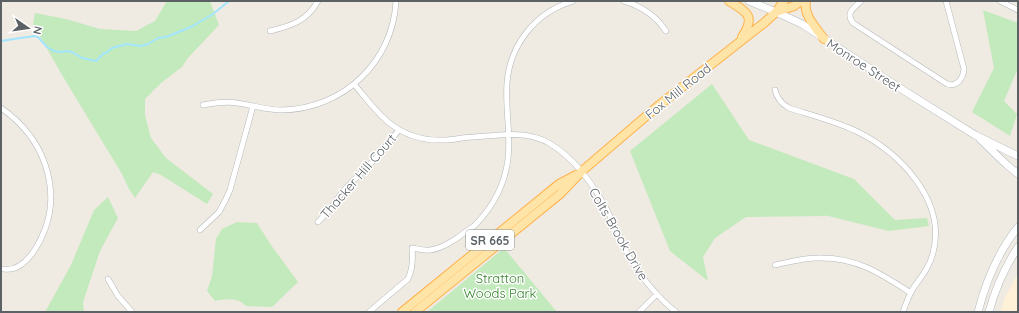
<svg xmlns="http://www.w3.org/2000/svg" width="1019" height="313" viewBox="0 0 1019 313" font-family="Quicksand,sans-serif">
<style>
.commercial{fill:#fff0d8}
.green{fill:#c3eabc}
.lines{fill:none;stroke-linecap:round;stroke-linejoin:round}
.stream{stroke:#a3e5ff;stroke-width:2}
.street-casing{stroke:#b3b7bb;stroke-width:6}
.secondary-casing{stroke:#b4babf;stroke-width:8}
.primary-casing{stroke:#ffb24c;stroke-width:10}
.street{stroke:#fff;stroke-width:5}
.secondary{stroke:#fff;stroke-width:7}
.primary{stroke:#ffe4a8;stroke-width:8}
.labels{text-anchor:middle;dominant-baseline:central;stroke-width:3;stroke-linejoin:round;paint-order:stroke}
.shield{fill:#fff;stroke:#8c9093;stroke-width:1}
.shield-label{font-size:12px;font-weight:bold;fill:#5b6165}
.street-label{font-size:13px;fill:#5b6165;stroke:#fff}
.park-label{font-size:13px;fill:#34842b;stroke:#fff}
</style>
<rect width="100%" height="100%" fill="#efeae2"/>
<path class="commercial" d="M 1018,273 L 1018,312 L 1001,312 L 1004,299 Z"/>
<path class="green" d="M 167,1 L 210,1 L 219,25 L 188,58 L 182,67 L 161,83 L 145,99 L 145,115 L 151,138 L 166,158 L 213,194 L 207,204 L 161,175 L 153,172 L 135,198 L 129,189 L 122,174 L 62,75 L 33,24 L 35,13 L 66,19 L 100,29 L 136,31 L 155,21 Z
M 983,10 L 1018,23 L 1018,68 L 1004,101 L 1017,114 L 1010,136 L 972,112 L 994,68 Z
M 712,84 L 749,140 L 854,179 L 895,220 L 927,218 L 929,226 L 889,231 L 824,215 L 826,216 L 746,217 L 715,238 L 703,257 L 708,281 L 670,251 L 630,151 Z
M 108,197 L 118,218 L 100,251 L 83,302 L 84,312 L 45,312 L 71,265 L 94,210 Z
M 237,222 L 257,223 L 271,245 L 298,282 L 272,307 L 246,306 C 237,297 227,299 215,301 L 207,291 L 212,276 L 216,239 L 222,229 Z
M 504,248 L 557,312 L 427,312 Z"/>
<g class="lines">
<path class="stream" d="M 1,41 L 34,36 L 38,37 L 47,47 L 54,51 L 61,52 L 68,51 L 74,53 L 82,58 L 96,61 L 104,53 L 106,53 L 112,48 L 127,44 L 141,46 L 148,44 L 158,38 L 166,37 L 191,27 L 213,14 L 229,1"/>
<g class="street-casing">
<path id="street" d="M 624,1 C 641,6 656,16 666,31
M 861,1 C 854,8 845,13 853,23 L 947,84 C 957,87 963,79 964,69 L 946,1
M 1000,1 L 1018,10
M 270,31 C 291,26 307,21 318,1
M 354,84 C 365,97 375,111 388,122 C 404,135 424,141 444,140 C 454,140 464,137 474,137 C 482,136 491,136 499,135 C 516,134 533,134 549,143 C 576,159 596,188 610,216 C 617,230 622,244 629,257 C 642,278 657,297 676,312
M 775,90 C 777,99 782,104 789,108 C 811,115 835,121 856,131 C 899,152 947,200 933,253 C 930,266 922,276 914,287 C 909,295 906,303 903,312
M 203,105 C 214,103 225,101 237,103 C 252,105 266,110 282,110 C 343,109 393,62 396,1
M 1,108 C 21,122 37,141 45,164 C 50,179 52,194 50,209 C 48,230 29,273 4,269
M 318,222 L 331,208 L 343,191 L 374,160 L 399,130
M 200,230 L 219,212 L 225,201 L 230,190 L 253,106
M 775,265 C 789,262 804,258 818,258 C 856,257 880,273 911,293
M 108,279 L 118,296 L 132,312
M 369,312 L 408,279 C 413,269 413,259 412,248 C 418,249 425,251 430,250 C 441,249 457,239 465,232 C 469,229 474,227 477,223 C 494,205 505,183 508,159 C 511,133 505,108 507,83 C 510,44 536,12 573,1
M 639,312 L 657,294"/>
</g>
<g class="secondary-casing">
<path id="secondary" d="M 749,1 L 776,12 L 802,24 L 903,90 L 975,135 L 1018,156
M 980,139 L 1007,165 L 1018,174
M 978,312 C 986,281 998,252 1018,227
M 989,312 C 995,289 1005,267 1018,247"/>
</g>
<g class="primary-casing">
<path id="primary" d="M 729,1 C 747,12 756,16 742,37
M 806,1 C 803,15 816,28 824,39
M 776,12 L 794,6 L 801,1
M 402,312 L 559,184 L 576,175
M 415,312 L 560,194 L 582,171 L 658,106 L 764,23 L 776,12 L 784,1"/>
</g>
<use href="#street" class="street"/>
<use href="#secondary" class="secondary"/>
<use href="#primary" class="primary"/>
</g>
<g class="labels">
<rect class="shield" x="466" y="230" width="48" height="20" rx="3"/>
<g class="shield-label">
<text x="490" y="240">SR 665</text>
</g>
<g class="street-label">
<text transform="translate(864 65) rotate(33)">Monroe Street</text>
<text transform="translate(678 91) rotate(-39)">Fox Mill Road</text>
<text transform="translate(358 176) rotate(-49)">Thacker Hill Court</text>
<text transform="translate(619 234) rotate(60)">Colts Brook Drive</text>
</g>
<g class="park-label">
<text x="500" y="278">Stratton<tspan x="500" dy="15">Woods Park</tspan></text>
</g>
</g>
<rect width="1019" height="313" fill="none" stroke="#5b6165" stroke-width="4"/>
<g transform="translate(28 28) rotate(103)" stroke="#ffffff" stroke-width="3" paint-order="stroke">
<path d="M0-3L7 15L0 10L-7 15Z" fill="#5b6165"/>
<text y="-6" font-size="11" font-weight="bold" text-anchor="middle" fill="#5b6165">N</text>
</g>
</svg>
